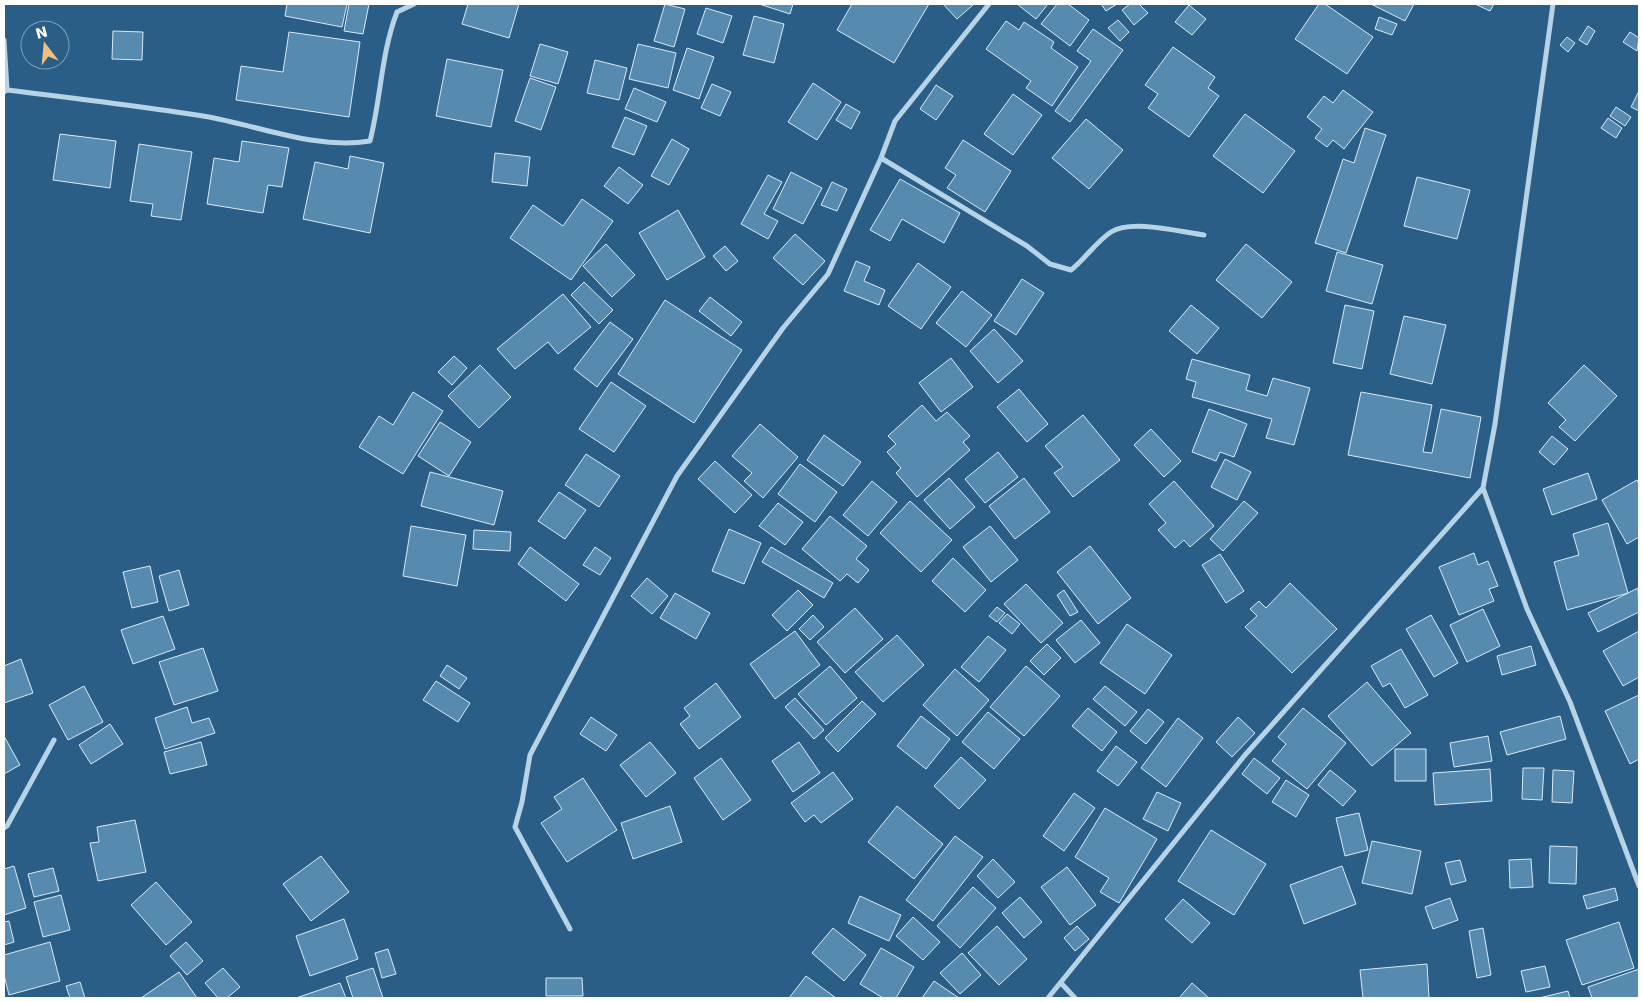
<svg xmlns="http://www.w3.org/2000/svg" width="1643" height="1002" viewBox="0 0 1643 1002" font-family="'DejaVu Sans',sans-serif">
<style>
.building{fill:#568aaf;stroke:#daeaf6}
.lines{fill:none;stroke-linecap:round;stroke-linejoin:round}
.street{stroke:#b6d3e7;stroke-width:5}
</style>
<rect width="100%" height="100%" fill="#2a5e86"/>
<path class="building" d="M 287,4 L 347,4 L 342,27 L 285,16 Z
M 349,4 L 369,4 L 363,34 L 344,31 Z
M 468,4 L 519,4 L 509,38 L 462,24 Z
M 665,4 L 685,9 L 674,47 L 654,41 Z
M 759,4 L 793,4 L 790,14 Z
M 852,4 L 929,4 L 894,63 L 837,30 Z
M 943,4 L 974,4 L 957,19 Z
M 1017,4 L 1048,4 L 1036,19 Z
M 1057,4 L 1068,4 L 1089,20 L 1070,46 L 1041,24 Z
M 1101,4 L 1117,4 L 1106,11 Z
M 1130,4 L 1139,4 L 1148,13 L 1134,25 L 1122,10 Z
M 1319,4 L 1325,4 L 1373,37 L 1347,74 L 1295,39 Z
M 1371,4 L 1414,4 L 1405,21 Z
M 1475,4 L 1494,4 L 1490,11 Z
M 1189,5 L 1206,19 L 1192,35 L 1175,22 Z
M 706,8 L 732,16 L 723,43 L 697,34 Z
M 754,16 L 784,24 L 774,63 L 743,55 Z
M 1379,17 L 1397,24 L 1392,35 L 1375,29 Z
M 1118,20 L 1129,32 L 1120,41 L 1108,28 Z
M 1006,21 L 1019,30 L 1024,22 L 1054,42 L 1051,48 L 1078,67 L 1052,106 L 1026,88 L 1031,81 L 986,49 Z
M 1588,26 L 1595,31 L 1587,45 L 1579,40 Z
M 1093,29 L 1123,50 L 1070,122 L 1055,111 L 1091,61 L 1077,51 Z
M 113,31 L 143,32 L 142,60 L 112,59 Z
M 289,32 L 360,42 L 349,117 L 236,100 L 241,66 L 283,72 Z
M 1630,32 L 1639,38 L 1637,51 L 1623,42 Z
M 1567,37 L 1575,43 L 1568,52 L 1560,45 Z
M 540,44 L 568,52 L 558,84 L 530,76 Z
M 638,44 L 676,53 L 668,88 L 629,79 Z
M 1173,47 L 1215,77 L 1208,88 L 1219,96 L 1189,137 L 1148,108 L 1158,94 L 1145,85 Z
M 687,48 L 714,57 L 699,99 L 673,90 Z
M 447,59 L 503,70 L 491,127 L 436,116 Z
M 595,60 L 627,68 L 619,100 L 587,93 Z
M 530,78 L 556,87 L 541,130 L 515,121 Z
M 813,83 L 841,102 L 817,140 L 788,122 Z
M 712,84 L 731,92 L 720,116 L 701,108 Z
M 936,85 L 953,96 L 936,120 L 920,109 Z
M 634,88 L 666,102 L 657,122 L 625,109 Z
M 1343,90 L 1373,112 L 1344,149 L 1333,140 L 1327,147 L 1315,138 L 1322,129 L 1307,117 L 1324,96 L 1333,103 Z
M 1639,91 L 1639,111 L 1631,107 Z
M 1013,94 L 1042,115 L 1013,155 L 984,134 Z
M 846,104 L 860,112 L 851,129 L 836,120 Z
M 1616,107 L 1631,117 L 1625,126 L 1610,116 Z
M 1245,114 L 1295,151 L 1263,193 L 1213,156 Z
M 625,117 L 647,126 L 634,155 L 612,147 Z
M 1608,118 L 1622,128 L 1616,138 L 1601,128 Z
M 1086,119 L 1123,150 L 1089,189 L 1052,158 Z
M 1365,128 L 1386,135 L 1346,253 L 1315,243 L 1343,159 L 1354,163 Z
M 60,134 L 116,141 L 110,188 L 53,180 Z
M 672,139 L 689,149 L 669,185 L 651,176 Z
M 963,140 L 1011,171 L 985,212 L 947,188 L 956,175 L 945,168 Z
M 242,141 L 289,148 L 282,187 L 268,185 L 263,213 L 207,204 L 214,158 L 239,162 Z
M 139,144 L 192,152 L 181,220 L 151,216 L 153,204 L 130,201 Z
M 495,153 L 530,157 L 527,186 L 492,182 Z
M 350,156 L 384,163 L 370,233 L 303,219 L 315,162 L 348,169 Z
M 619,167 L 643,185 L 628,204 L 604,186 Z
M 791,172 L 822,188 L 803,224 L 773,209 Z
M 768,175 L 782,182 L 764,214 L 778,221 L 768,239 L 741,224 Z
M 1417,177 L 1470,190 L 1457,239 L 1404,226 Z
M 900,179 L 960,213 L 944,243 L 902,219 L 890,241 L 870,230 Z
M 832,182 L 847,189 L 837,211 L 821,205 Z
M 582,199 L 613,221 L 571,280 L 510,238 L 533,205 L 563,226 Z
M 678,210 L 705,257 L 667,280 L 639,233 Z
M 795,234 L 825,261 L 803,285 L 773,258 Z
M 606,244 L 635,275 L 612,297 L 583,266 Z
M 1246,244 L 1292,282 L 1262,318 L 1216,280 Z
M 725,246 L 738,261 L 726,271 L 713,256 Z
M 1337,252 L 1383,265 L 1372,304 L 1326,291 Z
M 856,261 L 870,267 L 864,281 L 885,290 L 879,305 L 844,291 Z
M 918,263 L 951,287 L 921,329 L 888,306 Z
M 1022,279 L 1044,293 L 1016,335 L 994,321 Z
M 584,282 L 613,310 L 599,324 L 571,295 Z
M 962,291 L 992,315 L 966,347 L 936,323 Z
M 563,294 L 591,327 L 558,354 L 548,342 L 515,369 L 497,349 Z
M 710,297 L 742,322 L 731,336 L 699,311 Z
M 665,300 L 742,350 L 694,423 L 618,374 Z
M 1191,305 L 1219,328 L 1197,354 L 1169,331 Z
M 1345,305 L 1374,311 L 1362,369 L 1333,363 Z
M 1404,316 L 1446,325 L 1432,384 L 1390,374 Z
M 610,322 L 633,339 L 597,387 L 574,369 Z
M 994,329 L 1023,361 L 998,383 L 970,351 Z
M 454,356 L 467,368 L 452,385 L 438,372 Z
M 951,358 L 973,387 L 941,412 L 919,383 Z
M 1192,359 L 1250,375 L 1246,390 L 1267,396 L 1273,378 L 1310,388 L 1294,445 L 1266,438 L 1272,419 L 1192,397 L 1196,382 L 1186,379 Z
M 480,365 L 511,397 L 479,428 L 448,396 Z
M 1584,365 L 1617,396 L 1575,441 L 1559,427 L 1566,420 L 1548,403 Z
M 611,382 L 646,406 L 614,452 L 579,429 Z
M 1019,389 L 1048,424 L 1027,442 L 997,407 Z
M 413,392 L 443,411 L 403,474 L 359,447 L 379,416 L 393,425 Z
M 1361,392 L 1432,405 L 1423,452 L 1432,453 L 1441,409 L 1481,417 L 1470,478 L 1348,455 Z
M 922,405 L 936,421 L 947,412 L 970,436 L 963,442 L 970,450 L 917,497 L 896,473 L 901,468 L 887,452 L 896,444 L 888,436 Z
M 1209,409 L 1247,424 L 1234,457 L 1220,452 L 1216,461 L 1192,452 Z
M 1083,415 L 1120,460 L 1073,497 L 1054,473 L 1063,467 L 1045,446 Z
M 440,422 L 471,442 L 449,476 L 418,456 Z
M 760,424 L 798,457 L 763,498 L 744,481 L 752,473 L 732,456 Z
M 1151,429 L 1181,461 L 1164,477 L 1134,445 Z
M 824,435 L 861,462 L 843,486 L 807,460 Z
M 1552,436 L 1568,449 L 1554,465 L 1539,452 Z
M 998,452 L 1018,477 L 985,503 L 965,479 Z
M 586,454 L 620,476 L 599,507 L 565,485 Z
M 1225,459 L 1251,472 L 1237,500 L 1211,487 Z
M 715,461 L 752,495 L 735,513 L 698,479 Z
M 800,464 L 837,492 L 815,522 L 778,494 Z
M 430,472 L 503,491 L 494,525 L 421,506 Z
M 1588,473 L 1597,499 L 1552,515 L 1543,489 Z
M 949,478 L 975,507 L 950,529 L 924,500 Z
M 1024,478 L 1050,512 L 1015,539 L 989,506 Z
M 1637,480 L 1639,484 L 1639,537 L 1627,544 L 1602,500 Z
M 872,481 L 897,502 L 868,536 L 843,515 Z
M 1174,481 L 1214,526 L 1190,547 L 1184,540 L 1175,548 L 1158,530 L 1166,523 L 1149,504 Z
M 559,492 L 586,510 L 565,539 L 538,521 Z
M 910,501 L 952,540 L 921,572 L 880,533 Z
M 1244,501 L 1258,513 L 1223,551 L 1210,539 Z
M 778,503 L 803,522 L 785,545 L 759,526 Z
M 830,516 L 867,546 L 856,559 L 869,570 L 858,583 L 847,574 L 840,581 L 802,549 Z
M 1608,523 L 1628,593 L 1567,610 L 1554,562 L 1579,555 L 1573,534 Z
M 411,526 L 466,535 L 457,586 L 403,576 Z
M 990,526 L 1018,560 L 991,582 L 963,547 Z
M 729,529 L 761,543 L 744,584 L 712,571 Z
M 474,530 L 511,532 L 510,551 L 473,549 Z
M 1090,546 L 1131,598 L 1098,624 L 1057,572 Z
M 530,547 L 579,584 L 566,601 L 518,564 Z
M 595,547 L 611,558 L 600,575 L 583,565 Z
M 771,547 L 833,583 L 824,598 L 762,562 Z
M 1474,553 L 1478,565 L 1488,561 L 1498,586 L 1489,589 L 1494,601 L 1459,615 L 1439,567 Z
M 1220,554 L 1244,591 L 1226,603 L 1202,565 Z
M 953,558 L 986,590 L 965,612 L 932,581 Z
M 150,566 L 158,602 L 132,608 L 123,572 Z
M 179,570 L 189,605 L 169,611 L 159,576 Z
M 647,578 L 668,596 L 652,614 L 631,596 Z
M 1290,583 L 1337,629 L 1292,673 L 1245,627 L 1257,616 L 1250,609 L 1259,601 L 1266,608 Z
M 1026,584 L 1063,623 L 1041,643 L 1004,604 Z
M 1638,588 L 1639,612 L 1598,632 L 1588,613 Z
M 798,590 L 813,605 L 787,631 L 772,615 Z
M 1064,590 L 1078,612 L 1070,616 L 1057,595 Z
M 675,593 L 710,613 L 696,639 L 660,618 Z
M 997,607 L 1005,613 L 997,622 L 989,616 Z
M 855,608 L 883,639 L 845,673 L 817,642 Z
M 1483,609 L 1500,646 L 1467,662 L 1450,625 Z
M 1007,614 L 1020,624 L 1012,634 L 999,623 Z
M 813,615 L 824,627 L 810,640 L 799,629 Z
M 1431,615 L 1458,663 L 1434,677 L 1406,629 Z
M 163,616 L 175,649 L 133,664 L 121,630 Z
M 1081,620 L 1100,643 L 1075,663 L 1056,640 Z
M 1127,624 L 1172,655 L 1145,694 L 1100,663 Z
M 795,631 L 820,665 L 775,699 L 750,664 Z
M 1639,631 L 1639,677 L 1623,686 L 1603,651 Z
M 897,635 L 924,665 L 883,702 L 855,672 Z
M 988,636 L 1006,650 L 979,682 L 961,667 Z
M 1047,644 L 1061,658 L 1044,675 L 1030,661 Z
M 1531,646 L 1536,665 L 1502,675 L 1497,656 Z
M 203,648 L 218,691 L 174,705 L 159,662 Z
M 1401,649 L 1428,695 L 1405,708 L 1390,683 L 1383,687 L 1371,666 Z
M 21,659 L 33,693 L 4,703 L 4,666 Z
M 447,665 L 467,678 L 459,689 L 440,676 Z
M 830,666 L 857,698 L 826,725 L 798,694 Z
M 1026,666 L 1060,696 L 1024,736 L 990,707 Z
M 955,669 L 989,700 L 957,736 L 923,705 Z
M 436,681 L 470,703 L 458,722 L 423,700 Z
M 1367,682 L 1411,733 L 1372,766 L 1328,716 Z
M 716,683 L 741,717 L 699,749 L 680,724 L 690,716 L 684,708 Z
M 84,686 L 103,722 L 68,740 L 49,705 Z
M 1105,686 L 1137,712 L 1125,726 L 1093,699 Z
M 1639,695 L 1639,759 L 1630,764 L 1605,711 Z
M 795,698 L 824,730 L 814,739 L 785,707 Z
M 862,701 L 876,714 L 838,752 L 825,738 Z
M 187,707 L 192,723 L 209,718 L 215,733 L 165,749 L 155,718 Z
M 1088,708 L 1117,732 L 1102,751 L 1072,726 Z
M 1303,708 L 1346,743 L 1307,789 L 1272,761 L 1286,744 L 1278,737 Z
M 1148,709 L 1164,722 L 1146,744 L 1130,731 Z
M 988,712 L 1020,739 L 994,769 L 962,742 Z
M 921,716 L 950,739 L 926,769 L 897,746 Z
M 1560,716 L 1566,739 L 1507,755 L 1500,732 Z
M 591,717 L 617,735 L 606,751 L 580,734 Z
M 1238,717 L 1255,733 L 1232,757 L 1216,742 Z
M 1178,718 L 1203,738 L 1166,787 L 1141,768 Z
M 110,724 L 123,744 L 91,764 L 79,745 Z
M 4,736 L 20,765 L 4,774 Z
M 1488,736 L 1492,761 L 1454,767 L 1450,743 Z
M 201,742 L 207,765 L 170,774 L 164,752 Z
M 650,742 L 676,773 L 646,797 L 620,765 Z
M 799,742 L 820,773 L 793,792 L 772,761 Z
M 1116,746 L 1137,762 L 1118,786 L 1097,771 Z
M 1395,749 L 1426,749 L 1426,781 L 1395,781 Z
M 961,757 L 986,780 L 959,809 L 934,786 Z
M 721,758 L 751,800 L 723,820 L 694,778 Z
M 1254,758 L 1280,778 L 1267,794 L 1242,774 Z
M 1523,768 L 1544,768 L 1542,800 L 1522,799 Z
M 1490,769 L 1492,801 L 1435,805 L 1433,773 Z
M 1330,770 L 1356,791 L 1343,806 L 1318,785 Z
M 1553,770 L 1574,771 L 1572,803 L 1552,802 Z
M 833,772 L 853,799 L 821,823 L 814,815 L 805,822 L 791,803 Z
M 583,778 L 617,830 L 567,862 L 541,823 L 562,809 L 554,797 Z
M 1286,780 L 1309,795 L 1296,817 L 1272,802 Z
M 1157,792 L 1181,803 L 1168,831 L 1143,819 Z
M 1074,793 L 1095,808 L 1064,851 L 1043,836 Z
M 670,806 L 682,842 L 633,859 L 621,823 Z
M 897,806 L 943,844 L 914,879 L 868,842 Z
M 1105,808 L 1157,839 L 1119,903 L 1100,892 L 1109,878 L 1075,857 Z
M 1359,813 L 1368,850 L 1345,856 L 1336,818 Z
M 135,820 L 146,872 L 98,881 L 90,843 L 99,842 L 97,827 Z
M 1211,830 L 1266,864 L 1234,915 L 1178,881 Z
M 955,836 L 983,857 L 933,921 L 906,900 Z
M 1372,841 L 1421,851 L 1412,894 L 1362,883 Z
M 1550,846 L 1577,847 L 1576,884 L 1549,883 Z
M 321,856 L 349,892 L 311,921 L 283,884 Z
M 993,859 L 1015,882 L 998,898 L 977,876 Z
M 1531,859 L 1533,887 L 1510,888 L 1509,860 Z
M 1460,860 L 1466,881 L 1451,885 L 1445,863 Z
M 14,866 L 26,908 L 4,915 L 4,869 Z
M 1342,866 L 1356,904 L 1304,924 L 1290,885 Z
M 1067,867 L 1096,905 L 1070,925 L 1041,887 Z
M 53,868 L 59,891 L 34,897 L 28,874 Z
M 156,882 L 192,922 L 166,945 L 131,905 Z
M 973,887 L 996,908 L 960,948 L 937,926 Z
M 1615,888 L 1618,900 L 1587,909 L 1583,896 Z
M 61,895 L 70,930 L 43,937 L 34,902 Z
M 860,896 L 901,915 L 889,941 L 848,923 Z
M 1020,897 L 1042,922 L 1024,938 L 1002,913 Z
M 1450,898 L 1458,920 L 1433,929 L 1425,907 Z
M 1183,899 L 1210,923 L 1192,943 L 1165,919 Z
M 913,917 L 940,942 L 923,960 L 896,936 Z
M 344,919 L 358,959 L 310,976 L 296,936 Z
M 9,921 L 14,942 L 4,945 L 4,922 Z
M 1619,922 L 1634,968 L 1582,985 L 1566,940 Z
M 997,926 L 1027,959 L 999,985 L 968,953 Z
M 1077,926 L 1089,939 L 1075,951 L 1064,938 Z
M 833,928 L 866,955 L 844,981 L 812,953 Z
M 1483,928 L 1491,975 L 1477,978 L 1469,931 Z
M 50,942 L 60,981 L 9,995 L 4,975 L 4,955 Z
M 186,942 L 203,961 L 187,975 L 170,956 Z
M 881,948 L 914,967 L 896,998 L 883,998 L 860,984 Z
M 388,949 L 396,974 L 382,978 L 375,953 Z
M 962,953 L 981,975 L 960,994 L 940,973 Z
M 1427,964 L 1429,998 L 1363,998 L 1360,970 Z
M 1545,966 L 1550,987 L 1526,992 L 1521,971 Z
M 223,968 L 240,987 L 227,998 L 218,998 L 205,983 Z
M 373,968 L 383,998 L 353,998 L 346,977 Z
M 1639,969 L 1639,998 L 1592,998 L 1588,987 Z
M 179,972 L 197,998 L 141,998 Z
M 806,976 L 836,998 L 789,998 Z
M 546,978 L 582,978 L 583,996 L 546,996 Z
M 934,981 L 959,998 L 922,998 Z
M 80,982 L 85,998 L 70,998 L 66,986 Z
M 340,983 L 346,998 L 296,998 Z
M 1192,983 L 1209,998 L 1179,998 Z
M 1568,991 L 1570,998 L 1539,998 Z"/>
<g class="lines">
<path class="street" d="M 4,40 L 7,90
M 4,92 L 7,90 C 72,98 138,106 203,116 C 258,125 314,150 370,141 C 381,98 381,54 397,12 L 414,4
M 881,158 L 1027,246 L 1050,264 L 1071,270 C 1085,259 1097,241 1111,232 C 1132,219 1180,232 1204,235
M 1483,488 L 1527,609 L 1570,702 L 1639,886
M 4,828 L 7,826 L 54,740
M 570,929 L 515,827 L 522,802 L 530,755 L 677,476 L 783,328 L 828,274 L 881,158 L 895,121 L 989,4
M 1061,983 L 1075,998
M 1048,998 L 1245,755 L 1483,488 L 1495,424 L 1553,4"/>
</g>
<rect width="1643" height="1002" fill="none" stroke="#ffffff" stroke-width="10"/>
<g transform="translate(45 45) rotate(344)"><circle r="24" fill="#2a5e86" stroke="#7f9eb6"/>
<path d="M0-4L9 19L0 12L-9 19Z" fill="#eebf7e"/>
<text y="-8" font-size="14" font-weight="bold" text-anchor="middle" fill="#ffffff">N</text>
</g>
</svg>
